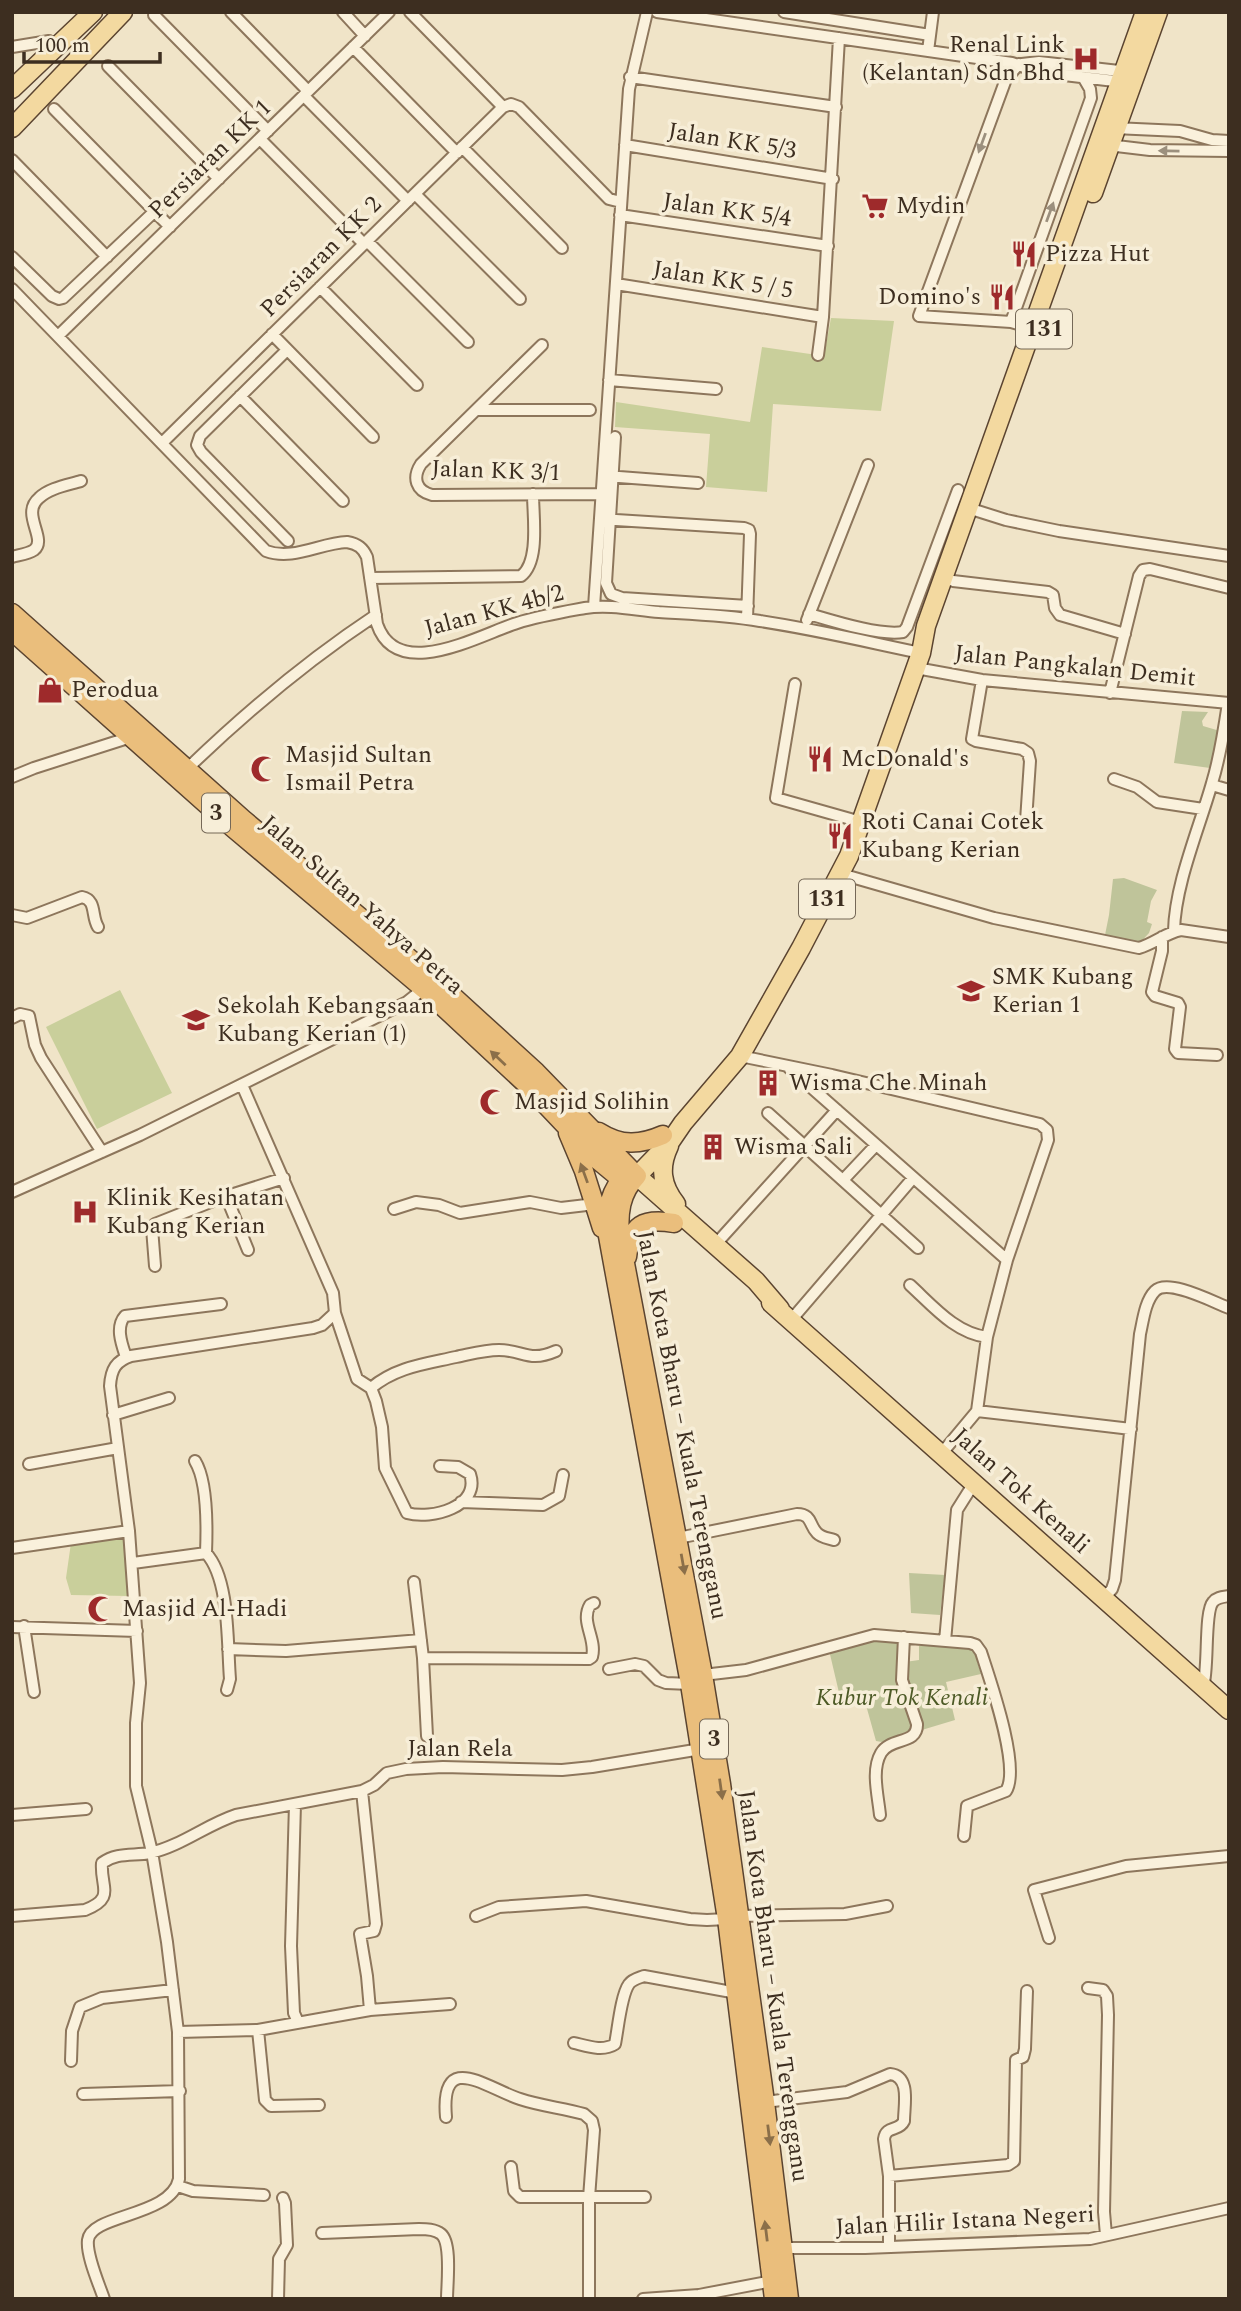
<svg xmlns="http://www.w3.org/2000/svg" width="1241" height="2311" viewBox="0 0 1241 2311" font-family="Spectral,serif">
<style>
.green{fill:#c9cf9b}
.cemetery{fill:#bfc49a}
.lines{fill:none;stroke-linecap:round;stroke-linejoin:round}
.minor-casing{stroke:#8d765c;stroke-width:14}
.primary-casing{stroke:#5b4430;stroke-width:21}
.trunk-casing{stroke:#5b4430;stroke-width:21}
.minor{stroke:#faf1dc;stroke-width:10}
.primary{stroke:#f3d9a0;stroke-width:18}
.trunk{stroke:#eabe7c;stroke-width:18}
.oneway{fill:#9c907e}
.oneway2{fill:#8b6f49}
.labels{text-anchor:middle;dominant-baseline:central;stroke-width:7;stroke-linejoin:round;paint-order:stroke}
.shield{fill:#f7eed8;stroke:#756857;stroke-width:2}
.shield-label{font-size:23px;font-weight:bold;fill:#3d2e20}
.poi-label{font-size:24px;fill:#3d2e20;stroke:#f7eed8;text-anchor:start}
.street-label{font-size:24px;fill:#3d2e20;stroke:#f7eed8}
.park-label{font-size:24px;font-style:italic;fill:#4d5a26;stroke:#f7eed8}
</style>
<rect width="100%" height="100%" fill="#f0e4c8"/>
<path class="green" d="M 831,318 L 894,321 L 881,411 L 773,404 L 767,492 L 706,487 L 710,434 L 615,427 L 616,402 L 750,422 L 762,347 L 824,356 Z
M 120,990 L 172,1093 L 97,1129 L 46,1027 Z
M 124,1536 L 129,1596 L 71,1595 L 66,1578 L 71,1543 Z"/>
<path class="cemetery" d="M 1182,711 L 1208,712 L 1202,721 L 1203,726 L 1220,731 L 1210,768 L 1174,763 Z
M 1124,878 L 1157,890 L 1151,901 L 1147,922 L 1152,924 L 1149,933 L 1137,946 L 1104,940 L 1109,915 L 1113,879 Z
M 909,1573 L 945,1575 L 940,1615 L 911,1613 Z
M 873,1639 L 894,1642 L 899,1645 L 905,1662 L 919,1660 L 919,1646 L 963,1646 L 974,1651 L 981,1674 L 946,1682 L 955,1720 L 882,1742 L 876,1741 L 864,1698 L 840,1697 L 829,1650 Z"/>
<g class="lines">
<g class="minor-casing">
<path id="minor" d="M 231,12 L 308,91
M 343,12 L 365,36
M 410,12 L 503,107
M 657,12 L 1012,63 L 1039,72 L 1123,82
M 784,12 L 930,35
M 154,15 L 268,131
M 12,47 L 49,41
M 353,47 L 457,153
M 928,51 L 933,12
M 1019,64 L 1006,79 L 919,316 L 1011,322 L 1032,328
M 1022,64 L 1039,62 L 1128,72
M 108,66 L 219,179
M 630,77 L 836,107
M 304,96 L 408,201
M 54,109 L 170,227
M 1114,128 L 1180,131 L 1212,140 L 1229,141
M 260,139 L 364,244
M 625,145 L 833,179
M 1108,145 L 1150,150 L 1229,151
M 462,147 L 562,248
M 12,160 L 107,257
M 415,194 L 520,299
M 620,215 L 828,246
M 367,241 L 468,342
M 12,257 L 52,296 L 59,299 L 63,298 L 155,211
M 616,284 L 823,317
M 320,287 L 417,385
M 12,289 L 266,551 C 293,561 320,543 347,542 C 358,544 363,548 367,557 L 377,624 C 397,683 479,635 517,623 C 539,616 563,612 585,608 C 609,604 635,610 659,612 C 693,614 727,615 760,621 C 814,629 868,642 921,653
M 1011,322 L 1091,98 L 1090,89 L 1083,77
M 272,334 L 373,437
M 59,335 L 389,12
M 542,345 L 421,464 C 412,478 416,491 432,495 L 602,494
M 287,350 L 200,436 L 197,445 L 201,452 L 288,541
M 818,355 L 823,317 L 839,38
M 609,380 L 716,389
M 240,396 L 343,501
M 476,410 L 590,410
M 162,443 L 503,107 L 511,104 L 519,107 L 609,199 L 621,202
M 606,476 L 698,483
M 968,508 L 1006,520 L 1059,531 L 1229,556
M 600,519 L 744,528 L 749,530 L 750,534 L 747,619
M 12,557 C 19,555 28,554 34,550 C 48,539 20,514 39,498 C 49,488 68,485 81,481
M 370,578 L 521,576 C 540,562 533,516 533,494
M 953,581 L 1048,592 L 1053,595 L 1055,608 L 1060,615 L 1125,634
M 611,594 L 606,583 L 615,437
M 611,594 L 622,598 L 748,606
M 594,607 L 629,89 L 647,12
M 809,614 C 833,621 880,636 903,632 L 907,627 L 958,490
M 807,620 L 868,465
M 916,668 L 982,680 L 1229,703
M 982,680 L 972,739 L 976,741 L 1022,749 L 1028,753 L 1030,761 L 1026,821
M 795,684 L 776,798 L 861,822
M 1110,693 L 1139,576 L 1143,570 L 1150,569 L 1229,588
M 187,769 C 245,713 308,660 376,615
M 12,777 L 34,768 L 131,737
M 1114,779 L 1137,787 L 1157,802 L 1203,809
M 1212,785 L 1229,790
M 841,874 L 994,918 L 1139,948 C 1154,944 1165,933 1181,930 L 1229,937
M 12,915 L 27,918 L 82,897 C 97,900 91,916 98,927
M 1174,931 C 1175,884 1199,829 1212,783 C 1220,757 1224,730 1228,703
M 1162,937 L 1162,951 L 1152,992 L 1155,996 L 1178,1003 L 1180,1007 L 1175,1049 L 1178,1053 L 1217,1055
M 12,1018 L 20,1014 L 29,1016 L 35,1045 L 41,1058 L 102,1152
M 740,1056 L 832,1075 L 1040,1124 L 1047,1130 L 1048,1140 L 1007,1260 L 987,1337 L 977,1411 L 942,1453
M 788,1067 L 1007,1260
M 768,1113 L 918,1248
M 843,1180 L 876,1145
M 12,1192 L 140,1135 L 407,1002 L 427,986
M 226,1196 L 248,1250
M 394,1209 L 416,1202 L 439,1205 L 460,1213 L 530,1202 L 561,1208 L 595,1204
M 715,1245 L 837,1110
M 155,1266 L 152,1228 L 155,1224 L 218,1199 L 284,1178
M 910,1285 C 933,1306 955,1333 987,1337
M 335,1313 L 357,1379 L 371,1388 L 376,1401 L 382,1427 L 385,1468 L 407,1513 C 431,1520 481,1507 470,1474 L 458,1467 L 440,1466
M 792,1319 L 913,1178
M 126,1357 C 122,1345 115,1327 125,1316 L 221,1304
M 371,1388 C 396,1367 425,1364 456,1357 C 471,1354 484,1350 499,1350 C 524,1350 528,1363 556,1351
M 977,1411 L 1131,1429
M 113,1415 L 169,1398
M 195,1461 C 208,1482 207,1528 206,1553
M 29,1464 L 118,1448
M 461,1502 L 543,1505 L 559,1496 L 563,1475
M 678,1538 L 797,1514 C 812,1514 809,1525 817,1533 C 822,1538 828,1538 834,1540
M 12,1548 L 129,1531 L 110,1386 C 111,1369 116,1361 131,1356 L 313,1328 L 322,1325 L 335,1313 L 333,1293 L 242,1085
M 133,1563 L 206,1553 C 230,1579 227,1643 230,1679 L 227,1690
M 414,1582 L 423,1658 L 427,1736
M 1104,1598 L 1112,1589 L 1115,1580 L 1140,1334 C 1143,1321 1145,1301 1155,1291 C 1168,1278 1213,1302 1229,1308
M 24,1626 L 34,1692
M 12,1627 L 137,1631
M 945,1641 L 957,1510 L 974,1483
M 228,1649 L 286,1651 L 421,1640
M 423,1658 L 589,1659 L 592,1657 C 597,1639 580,1622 590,1605 L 594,1603
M 609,1669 L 635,1664 L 644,1666 L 658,1680 L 666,1683 L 690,1684
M 703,1675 L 746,1670 L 874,1635 L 970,1643 L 976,1645 L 981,1652 C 990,1680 1021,1768 1006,1791 L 967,1806 L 964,1836
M 1203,1687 C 1209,1668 1204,1612 1213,1602 C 1217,1597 1223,1597 1229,1596
M 362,1791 L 376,1924 L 374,1931 L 360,1934 L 367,1976 L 370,2010
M 295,1804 L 291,1946 L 294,2013 L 298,2022
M 12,1815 L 86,1809
M 880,1815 C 878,1795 871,1770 881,1753 C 890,1737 918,1745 917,1724 L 902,1680 L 904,1637
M 12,1916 L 85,1910 C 116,1898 100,1887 102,1863 C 117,1852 133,1856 150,1853 C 181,1846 206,1825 236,1815 L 362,1791 L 374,1785 L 387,1773 L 406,1769 L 443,1767 L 562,1770 L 592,1767 L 701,1749
M 476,1916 L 499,1907 L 586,1901 L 690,1919 L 707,1920 L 727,1919
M 739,1916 L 845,1914 L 887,1906
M 1049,1938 L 1034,1890 L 1126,1866 L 1229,1856
M 1088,1988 L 1103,1990 L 1107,1996 L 1108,2015 L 1104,2212 L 1106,2235
M 258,2030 L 265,2100 L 271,2106 L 319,2105
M 178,2032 L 258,2030 L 370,2010 L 450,2004
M 574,2043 C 587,2046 603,2052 615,2044 C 618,2029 621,1995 629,1984 C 633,1979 639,1978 644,1976 L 737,1993
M 71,2061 L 72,2031 L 80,2007 L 102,1998 L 173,1990
M 83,2094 L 180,2091
M 765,2102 L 847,2092 L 890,2074 C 911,2076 904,2105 904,2121 C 899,2132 886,2125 884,2139 L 889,2176 L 889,2247
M 446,2117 C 440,2049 486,2088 520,2099 C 541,2106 563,2108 584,2114 L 592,2121 L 594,2130 L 589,2198 L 589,2299
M 511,2167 L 514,2191 L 520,2197 L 645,2197
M 889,2176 L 1008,2165 L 1014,2161 L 1016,2060 L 1023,2057 L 1025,2049 L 1027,1991
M 178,2186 L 193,2191 L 264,2195
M 322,2233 L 419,2229 C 426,2229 435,2229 441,2234 C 452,2243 447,2284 447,2299
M 783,2248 L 865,2248 L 1090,2239 L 1229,2208
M 104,2299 C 99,2284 86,2255 88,2240 C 91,2214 171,2217 179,2179 L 178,2032 L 167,1942 L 152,1852 L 136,1786 L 136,1723 L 140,1683 L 129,1531
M 278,2299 L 279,2259 L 287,2245 L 285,2203 L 283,2198
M 643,2299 L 699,2295 L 772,2281"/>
</g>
<g class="primary-casing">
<path id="primary" d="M 12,89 L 93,12
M 12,128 L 123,12
M 1093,193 L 1158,12
M 669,1146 C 659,1167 661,1185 676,1204
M 771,1303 L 1229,1710
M 780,1309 L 756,1281 L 637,1176 L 670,1142 L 683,1123 L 740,1056 L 801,948 L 849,856 L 921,653 L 926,626 L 1145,12"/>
</g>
<g class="trunk-casing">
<path id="trunk" d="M 12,613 L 244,820 L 434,979 L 536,1072 L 637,1176 C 620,1193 618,1214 620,1237 L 703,1675 L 721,1784 L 765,2102 L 789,2299
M 12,631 L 232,827 L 424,989 L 527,1085 L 599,1161 L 628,1185
M 599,1132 C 621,1146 640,1145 663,1135
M 568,1133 L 584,1171 L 602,1228
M 629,1170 C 608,1192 607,1207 608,1236 L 690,1684 L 727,1919 L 774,2299
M 627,1257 C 631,1224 643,1218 674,1223"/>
</g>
<use href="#minor" class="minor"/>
<use href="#primary" class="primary"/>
<use href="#trunk" class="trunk"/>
</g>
<defs><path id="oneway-solid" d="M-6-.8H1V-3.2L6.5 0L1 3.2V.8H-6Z" transform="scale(1.75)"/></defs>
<g class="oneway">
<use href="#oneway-solid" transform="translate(982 143) rotate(110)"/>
<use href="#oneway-solid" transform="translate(1169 151) rotate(-179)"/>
<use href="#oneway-solid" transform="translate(1050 212) rotate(-70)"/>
</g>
<g class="oneway2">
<use href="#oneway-solid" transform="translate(498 1058) rotate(-137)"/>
<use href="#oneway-solid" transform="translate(584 1173) rotate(-110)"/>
<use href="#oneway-solid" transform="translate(683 1564) rotate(80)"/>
<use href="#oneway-solid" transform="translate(721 1789) rotate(82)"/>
<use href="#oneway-solid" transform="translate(769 2135) rotate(83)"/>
<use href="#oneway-solid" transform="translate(766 2231) rotate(-97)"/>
</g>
<defs>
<g id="hospital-bare" transform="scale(2.1)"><path d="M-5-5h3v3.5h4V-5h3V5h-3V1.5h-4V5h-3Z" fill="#9e2a2b" stroke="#f7eed8" stroke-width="2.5" paint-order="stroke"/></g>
<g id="supermarket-bare" transform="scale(2.1)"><path d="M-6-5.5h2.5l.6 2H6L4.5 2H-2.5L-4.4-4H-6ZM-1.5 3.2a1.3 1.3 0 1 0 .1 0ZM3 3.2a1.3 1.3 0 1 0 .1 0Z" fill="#9e2a2b" stroke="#f7eed8" stroke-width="2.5" paint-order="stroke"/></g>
<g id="restaurant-bare" transform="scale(2.1)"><path d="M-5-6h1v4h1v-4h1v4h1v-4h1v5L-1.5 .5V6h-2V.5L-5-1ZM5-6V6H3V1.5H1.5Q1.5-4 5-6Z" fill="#9e2a2b" stroke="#f7eed8" stroke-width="2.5" paint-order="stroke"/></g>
<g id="shop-bare" transform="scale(2.1)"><path d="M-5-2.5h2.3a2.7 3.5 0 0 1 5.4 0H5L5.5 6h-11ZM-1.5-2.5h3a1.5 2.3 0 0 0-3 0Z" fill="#9e2a2b" stroke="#f7eed8" stroke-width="2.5" paint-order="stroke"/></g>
<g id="mosque-bare" transform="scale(2.1)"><path d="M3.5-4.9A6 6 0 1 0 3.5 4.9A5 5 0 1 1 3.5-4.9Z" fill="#9e2a2b" stroke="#f7eed8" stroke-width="2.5" paint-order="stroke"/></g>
<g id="school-bare" transform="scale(2.1)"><path d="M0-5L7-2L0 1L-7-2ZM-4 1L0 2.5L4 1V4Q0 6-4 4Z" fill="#9e2a2b" stroke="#f7eed8" stroke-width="2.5" paint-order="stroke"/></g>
<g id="building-bare" transform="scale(2.1)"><path d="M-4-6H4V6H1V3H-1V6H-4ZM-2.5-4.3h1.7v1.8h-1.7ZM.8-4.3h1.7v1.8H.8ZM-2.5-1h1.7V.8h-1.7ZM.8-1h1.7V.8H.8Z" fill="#9e2a2b" stroke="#f7eed8" stroke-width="2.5" paint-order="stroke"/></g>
</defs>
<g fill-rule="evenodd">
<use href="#hospital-bare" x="1086" y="59"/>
<use href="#supermarket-bare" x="875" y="206"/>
<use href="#restaurant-bare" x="1024" y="254"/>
<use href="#restaurant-bare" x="1002" y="297"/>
<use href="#shop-bare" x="50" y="690"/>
<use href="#restaurant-bare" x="820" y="759"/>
<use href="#mosque-bare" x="264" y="769"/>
<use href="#restaurant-bare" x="840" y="836"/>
<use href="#school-bare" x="971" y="991"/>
<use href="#school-bare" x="196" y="1020"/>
<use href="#building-bare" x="768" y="1083"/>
<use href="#mosque-bare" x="493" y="1102"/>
<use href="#building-bare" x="713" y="1147"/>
<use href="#hospital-bare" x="85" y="1212"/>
<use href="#mosque-bare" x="101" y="1609"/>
</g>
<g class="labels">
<g class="shield">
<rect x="1016" y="309.5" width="56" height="39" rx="5"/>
<rect x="202" y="793.5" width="28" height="39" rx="5"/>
<rect x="799" y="879.5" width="56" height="39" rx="5"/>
<rect x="700" y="1719.5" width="28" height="39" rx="5"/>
</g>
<g class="shield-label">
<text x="1044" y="329">131</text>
<text x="216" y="813">3</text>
<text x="827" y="899">131</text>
<text x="714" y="1739">3</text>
</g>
<g class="poi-label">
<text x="1065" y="45" text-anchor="end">Renal Link<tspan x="1065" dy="28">(Kelantan) Sdn Bhd</tspan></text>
<text x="896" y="206">Mydin</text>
<text x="1045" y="254">Pizza Hut</text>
<text x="981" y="297" text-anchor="end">Domino's</text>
<text x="71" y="690">Perodua</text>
<text x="285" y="755">Masjid Sultan<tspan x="285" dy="28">Ismail Petra</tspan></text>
<text x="841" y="759">McDonald's</text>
<text x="861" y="822">Roti Canai Cotek<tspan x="861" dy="28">Kubang Kerian</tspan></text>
<text x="992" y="977">SMK Kubang<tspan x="992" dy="28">Kerian 1</tspan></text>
<text x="217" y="1006">Sekolah Kebangsaan<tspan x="217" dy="28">Kubang Kerian (1)</tspan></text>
<text x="789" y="1083">Wisma Che Minah</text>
<text x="514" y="1102">Masjid Solihin</text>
<text x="734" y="1147">Wisma Sali</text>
<text x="106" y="1198">Klinik Kesihatan<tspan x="106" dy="28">Kubang Kerian</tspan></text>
<text x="122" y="1609">Masjid Al-Hadi</text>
</g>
<g class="street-label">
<text transform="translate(732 141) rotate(9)">Jalan KK 5/3</text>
<text transform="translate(210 159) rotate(-44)">Persiaran KK 1</text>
<text transform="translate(727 210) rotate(8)">Jalan KK 5/4</text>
<text transform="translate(321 257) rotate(-45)">Persiaran KK 2</text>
<text transform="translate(723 280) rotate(9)">Jalan KK 5 / 5</text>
<text transform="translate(496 471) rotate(2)">Jalan KK 3/1</text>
<text transform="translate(494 611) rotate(-15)">Jalan KK 4b/2</text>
<text transform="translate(1075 666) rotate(6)">Jalan Pangkalan Demit</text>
<text transform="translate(362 905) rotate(41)">Jalan Sultan Yahya Petra</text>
<text transform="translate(682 1425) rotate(79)">Jalan Kota Bharu – Kuala Terengganu</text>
<text transform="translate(1021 1491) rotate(42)">Jalan Tok Kenali</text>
<text x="460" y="1749">Jalan Rela</text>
<text transform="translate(773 1986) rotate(82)">Jalan Kota Bharu – Kuala Terengganu</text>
<text transform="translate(965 2221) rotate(-3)">Jalan Hilir Istana Negeri</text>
</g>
<g class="park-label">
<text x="902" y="1698">Kubur Tok Kenali</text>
</g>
</g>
<rect width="1241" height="2311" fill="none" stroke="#3d2e20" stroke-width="28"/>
<path d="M24 52v10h136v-10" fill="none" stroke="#3d2e20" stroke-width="3.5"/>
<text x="35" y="52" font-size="21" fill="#3d2e20" stroke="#f7eed8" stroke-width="5" paint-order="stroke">100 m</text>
</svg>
